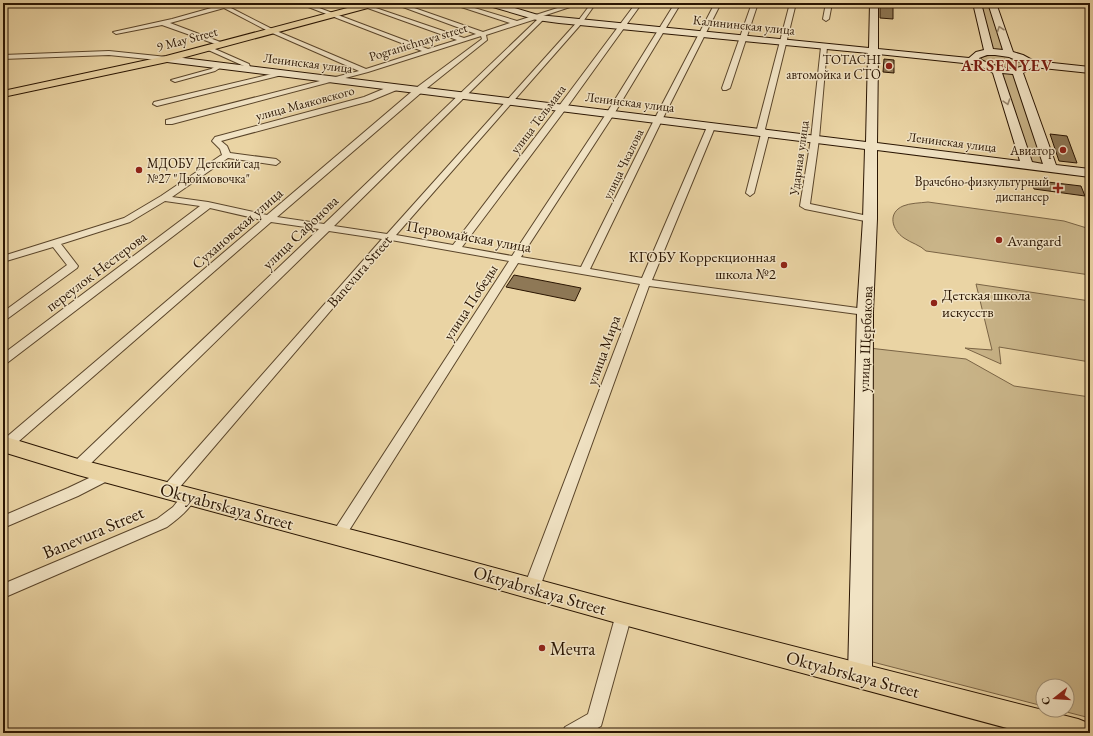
<svg xmlns="http://www.w3.org/2000/svg" width="1093" height="736" viewBox="0 0 1093 736" font-family="'EB Garamond',serif">
<style>
.green{fill:#c9b488;stroke:#7a6445}
.building{fill:#8e7856;stroke:#2a1502}
.lines{fill:none;stroke-linecap:round;stroke-linejoin:round}
.street-casing{stroke:#5a452a;stroke-width:2}
.secondary-casing{stroke:#2a1502;stroke-width:2}
.primary-casing{stroke:#2a1502;stroke-width:2}
.street{fill:#f1e3c4;fill-rule:evenodd}
.secondary{fill:#f1e3c4;fill-rule:evenodd}
.primary{fill:#ead4a4;fill-rule:evenodd}
.oneway{stroke:#97866d}
.poi-dot{fill:#8f2418;stroke:#f1e3c4;stroke-width:1.5}
.labels{text-anchor:middle;dominant-baseline:central;stroke-width:3;stroke-linejoin:round;paint-order:stroke}
.far-street-label{font-size:13px;fill:#2a1502;stroke:#f1e3c4}
.far-poi-label{font-size:13px;fill:#2a1502;stroke:#f1e3c4;text-anchor:end}
.street-label{font-size:15px;fill:#2a1502;stroke:#f1e3c4}
.poi-label{font-size:15px;fill:#2a1502;stroke:#f1e3c4;text-anchor:start}
.far-district-label{font-size:16px;font-weight:bold;letter-spacing:1px;fill:#7a1f14;stroke:#f1e3c4}
.near-street-label{font-size:18px;fill:#2a1502;stroke:#f1e3c4}
.near-poi-label{font-size:18px;fill:#2a1502;stroke:#f1e3c4;text-anchor:start}
</style>
<rect width="100%" height="100%" fill="#ead4a4"/>
<filter id="stains"><feTurbulence type="fractalNoise" baseFrequency=".005" numOctaves="4"/><feColorMatrix values="0 0 0 0 .2 0 0 0 0 .09 0 0 0 0 .02 0 0 0 .5 -.17"/></filter>
<radialGradient id="worn" r=".72"><stop offset=".6" stop-color="#630" stop-opacity="0"/><stop offset="1" stop-color="#630" stop-opacity=".3"/></radialGradient>
<path class="green" d="M 980,3 L 988,3 L 1004,51 L 993,50 Z
M 996,54 C 1005,55 1020,57 1025,65 C 1017,74 989,66 981,60 L 982,57 Z
M 1005,72 L 1014,75 L 1045,164 L 1040,165 L 1031,162 L 1001,73 Z
M 928,202 L 1064,221 L 1090,229 L 1090,275 L 926,251 C 920,245 911,243 904,238 C 892,230 887,213 903,206 C 910,203 920,203 928,202 Z
M 976,284 L 1090,301 L 1090,362 L 999,347 L 1001,364 L 965,348 L 992,350 Z
M 869,348 L 966,359 L 1014,386 L 1090,397 L 1090,718 L 1059,710 L 1067,710 L 1067,686 L 1043,686 L 1043,706 L 861,659 Z"/>
<path class="building" d="M 880,3 L 893,4 L 893,19 L 880,18 Z
M 884,59 L 894,60 L 894,73 L 883,72 Z
M 1050,134 L 1067,136 L 1077,163 L 1059,161 Z
M 1031,180 L 1081,186 L 1085,196 L 1034,189 Z
M 514,275 L 581,288 L 575,301 L 506,287 Z"/>
<g class="lines">
<g class="street-casing">
<path id="street" d="M 229,3 L 235,4 L 229,7 L 274,30 L 366,69 L 422,51 L 298,3 L 306,3 L 428,49 L 457,40 L 362,6 L 367,5 L 464,38 L 476,34 L 392,3 L 400,3 L 483,32 L 510,23 L 449,3 L 458,3 L 517,21 L 573,3 L 582,3 L 543,16 L 545,18 L 544,19 L 334,226 L 387,234 L 578,21 L 590,5 L 583,3 L 596,3 L 582,23 L 396,235 L 453,245 L 559,106 L 636,3 L 642,3 L 565,110 L 462,247 L 512,256 L 606,114 L 675,3 L 681,3 L 614,114 L 521,257 L 581,267 L 654,120 L 715,3 L 721,3 L 662,120 L 590,269 L 642,278 L 707,127 L 711,125 L 715,127 L 652,280 L 865,309 L 871,312 L 865,315 L 649,286 L 540,587 L 538,592 L 532,594 L 526,592 L 524,587 L 640,284 L 518,263 L 343,540 L 338,542 L 333,540 L 331,536 L 333,532 L 509,261 L 391,240 L 173,495 L 168,496 L 163,495 L 161,491 L 163,487 L 382,239 L 329,231 L 83,471 L 78,472 L 73,471 L 71,467 L 73,463 L 319,229 L 271,222 L 11,448 L 3,449 L 3,440 L 262,220 L 210,208 L 7,363 L 3,364 L 3,354 L 200,206 L 165,201 L 130,222 L 61,244 L 78,266 L 77,268 L 7,319 L 3,320 L 3,312 L 67,265 L 53,247 L 3,262 L 3,256 L 124,218 L 161,196 L 220,156 L 222,155 L 220,149 L 212,141 L 215,137 L 364,97 L 393,85 L 399,85 L 399,89 L 370,101 L 221,141 L 227,146 L 230,153 L 276,159 L 280,162 L 276,165 L 228,158 L 172,197 L 208,202 L 267,215 L 416,88 L 482,39 L 481,36 L 368,72 L 172,124 L 166,124 L 166,120 L 359,71 L 270,32 L 224,8 L 170,23 L 223,43 L 223,45 L 221,46 L 162,25 L 116,34 L 113,32 L 172,19 ZM 539,18 L 324,224 L 277,217 L 422,92 L 487,40 L 486,35 Z
M 752,3 L 758,3 L 730,88 L 726,90 L 723,90 L 722,88 Z
M 790,3 L 796,3 L 765,129 L 769,134 L 754,193 L 750,196 L 746,193 L 761,134 L 757,129 Z
M 826,3 L 832,3 L 829,19 L 826,21 L 823,19 Z
M 824,45 L 827,47 L 819,139 L 810,204 L 873,217 L 875,219 L 873,221 L 870,222 L 805,209 L 800,206 L 811,139 L 821,47 Z
M 208,46 L 249,64 L 251,70 L 246,71 L 244,66 L 206,49 L 205,48 Z
M 109,51 L 167,57 L 170,59 L 167,61 L 109,55 L 3,59 L 3,55 Z
M 220,64 L 223,66 L 215,71 L 175,82 L 171,80 L 211,69 Z
M 280,72 L 283,74 L 282,75 L 157,106 L 153,104 L 154,102 Z
M 108,469 L 113,470 L 115,474 L 113,478 L 78,496 L 3,528 L 3,516 L 68,488 Z
M 190,491 L 195,492 L 197,496 C 190,509 179,518 167,527 L 3,598 L 3,584 L 157,519 L 173,507 L 185,492 Z
M 624,607 L 630,609 L 632,614 L 601,726 L 589,733 L 562,733 L 565,727 L 588,714 L 616,614 L 618,609 Z"/>
</g>
<g class="secondary-casing">
<path id="secondary" d="M 485,3 L 498,3 L 538,15 L 559,17 L 869,48 L 870,3 L 878,3 L 878,49 L 969,58 L 976,52 L 984,50 L 973,3 L 981,3 L 993,49 L 1003,50 L 988,3 L 996,3 L 1013,52 L 1023,55 L 1034,61 L 1090,67 L 1090,73 L 1033,67 L 1023,73 L 1056,165 L 1090,169 L 1090,177 L 877,150 L 877,219 L 873,312 L 872,675 L 869,683 L 860,686 L 851,683 L 848,675 L 857,312 L 863,219 L 865,149 L 167,62 L 162,59 L 167,56 L 866,142 L 868,53 L 559,23 L 537,20 L 486,5 ZM 878,54 L 973,64 L 987,69 L 993,73 L 1020,161 L 877,143 ZM 995,55 L 1009,57 L 1025,64 C 1014,74 991,65 979,59 L 979,58 L 987,55 ZM 1002,73 L 1013,74 L 1043,164 L 1032,162 Z"/>
</g>
<g class="primary-casing">
<path id="primary" d="M 366,3 L 380,3 L 379,5 L 167,62 L 3,97 L 3,91 L 166,56 Z
M 3,436 L 78,459 L 399,542 L 624,603 L 1078,719 L 1088,723 L 1090,733 L 1025,733 L 624,625 L 399,562 L 78,475 L 3,452 Z"/>
</g>
<use href="#street" class="street"/>
<use href="#secondary" class="secondary"/>
<use href="#primary" class="primary"/>
</g>
<defs><path id="oneway-chevron" d="M-2-3.5L2.5 0L-2 3.5" fill="none" stroke-width="1.6" stroke-linecap="round" stroke-linejoin="round"/></defs>
<g class="oneway">
<use href="#oneway-chevron" transform="translate(1000 29) rotate(-109)"/>
<use href="#oneway-chevron" transform="translate(1007 102) rotate(72)"/>
</g>
<g class="poi-dot">
<circle cx="889" cy="66" r="4"/>
<circle cx="1063" cy="150" r="4"/>
<circle cx="139" cy="170" r="4"/>
<path d="M1056 182h4v4h4v4h-4v4h-4v-4h-4v-4h4z"/>
<circle cx="999" cy="240" r="4"/>
<circle cx="784" cy="265" r="4"/>
<circle cx="934" cy="303" r="4"/>
<circle cx="542" cy="648" r="4"/>
</g>
<g class="labels">
<g class="far-street-label">
<text transform="translate(744 25) rotate(6)">Калининская улица</text>
<text transform="translate(187 39) rotate(-15)">9 May Street</text>
<text transform="translate(418 42) rotate(-17)">Pogranichnaya street</text>
<text transform="translate(308 63) rotate(7)">Ленинская улица</text>
<text transform="translate(630 102) rotate(7)">Ленинская улица</text>
<text transform="translate(305 103) rotate(-15)">улица Маяковского</text>
<text transform="translate(538 119) rotate(-53)">улица Тельмана</text>
<text transform="translate(952 142) rotate(7)">Ленинская улица</text>
<text transform="translate(799 158) rotate(-82)">Ударная улица</text>
<text transform="translate(623 164) rotate(-64)">улица Чкалова</text>
</g>
<g class="far-poi-label">
<text x="881" y="59">TOTACHI<tspan x="881" dy="15">автомойка и СТО</tspan></text>
<text x="1055" y="150">Авиатор</text>
<text x="147" y="163" text-anchor="start">МДОБУ Детский сад<tspan x="147" dy="15">№27 "Дюймовочка"</tspan></text>
<text x="1049" y="181">Врачебно-физкультурный<tspan x="1049" dy="15">диспансер</tspan></text>
</g>
<g class="street-label">
<text transform="translate(237 228) rotate(-41)">Сухановская улица</text>
<text transform="translate(300 232) rotate(-44)">улица Сафонова</text>
<text transform="translate(469 236) rotate(10)">Первомайская улица</text>
<text transform="translate(96 271) rotate(-37)">переулок Нестерова</text>
<text transform="translate(359 271) rotate(-49)">Banevura Street</text>
<text transform="translate(470 302) rotate(-57)">улица Победы</text>
<text transform="translate(865 339) rotate(-88)">улица Щербакова</text>
<text transform="translate(603 350) rotate(-70)">улица Мира</text>
</g>
<g class="poi-label">
<text x="1007" y="240">Avangard</text>
<text x="776" y="256" text-anchor="end">КГОБУ Коррекционная<tspan x="776" dy="17">школа №2</tspan></text>
<text x="942" y="294">Детская школа<tspan x="942" dy="17">искусств</tspan></text>
</g>
<g class="far-district-label">
<text x="1007" y="65">ARSENYEV</text>
</g>
<g class="near-street-label">
<text transform="translate(227 506) rotate(15)">Oktyabrskaya Street</text>
<text transform="translate(93 532) rotate(-23)">Banevura Street</text>
<text transform="translate(540 590) rotate(16)">Oktyabrskaya Street</text>
<text transform="translate(853 674) rotate(15)">Oktyabrskaya Street</text>
</g>
<g class="near-poi-label">
<text x="550" y="648">Мечта</text>
</g>
</g>
<rect width="1093" height="736" fill="none" stroke="#ead4a4" stroke-width="16"/>
<rect x="4" y="4" width="1085" height="728" fill="none" stroke="#2a1502" stroke-width="2"/>
<rect x="8" y="8" width="1077" height="720" fill="none" stroke="#2a1502"/>
<g transform="translate(1055 698) rotate(253)"><circle r="19" fill="#f1e3c4" stroke="#a19176"/>
<path d="M0-3L7 15L0 10L-7 15Z" fill="#8f2418"/>
<text y="-6" font-size="11" font-weight="bold" text-anchor="middle" fill="#2a1502">С</text>
</g>
<rect width="100%" height="100%" filter="url(#stains)"/>
<rect width="100%" height="100%" fill="url(#worn)"/>
</svg>
